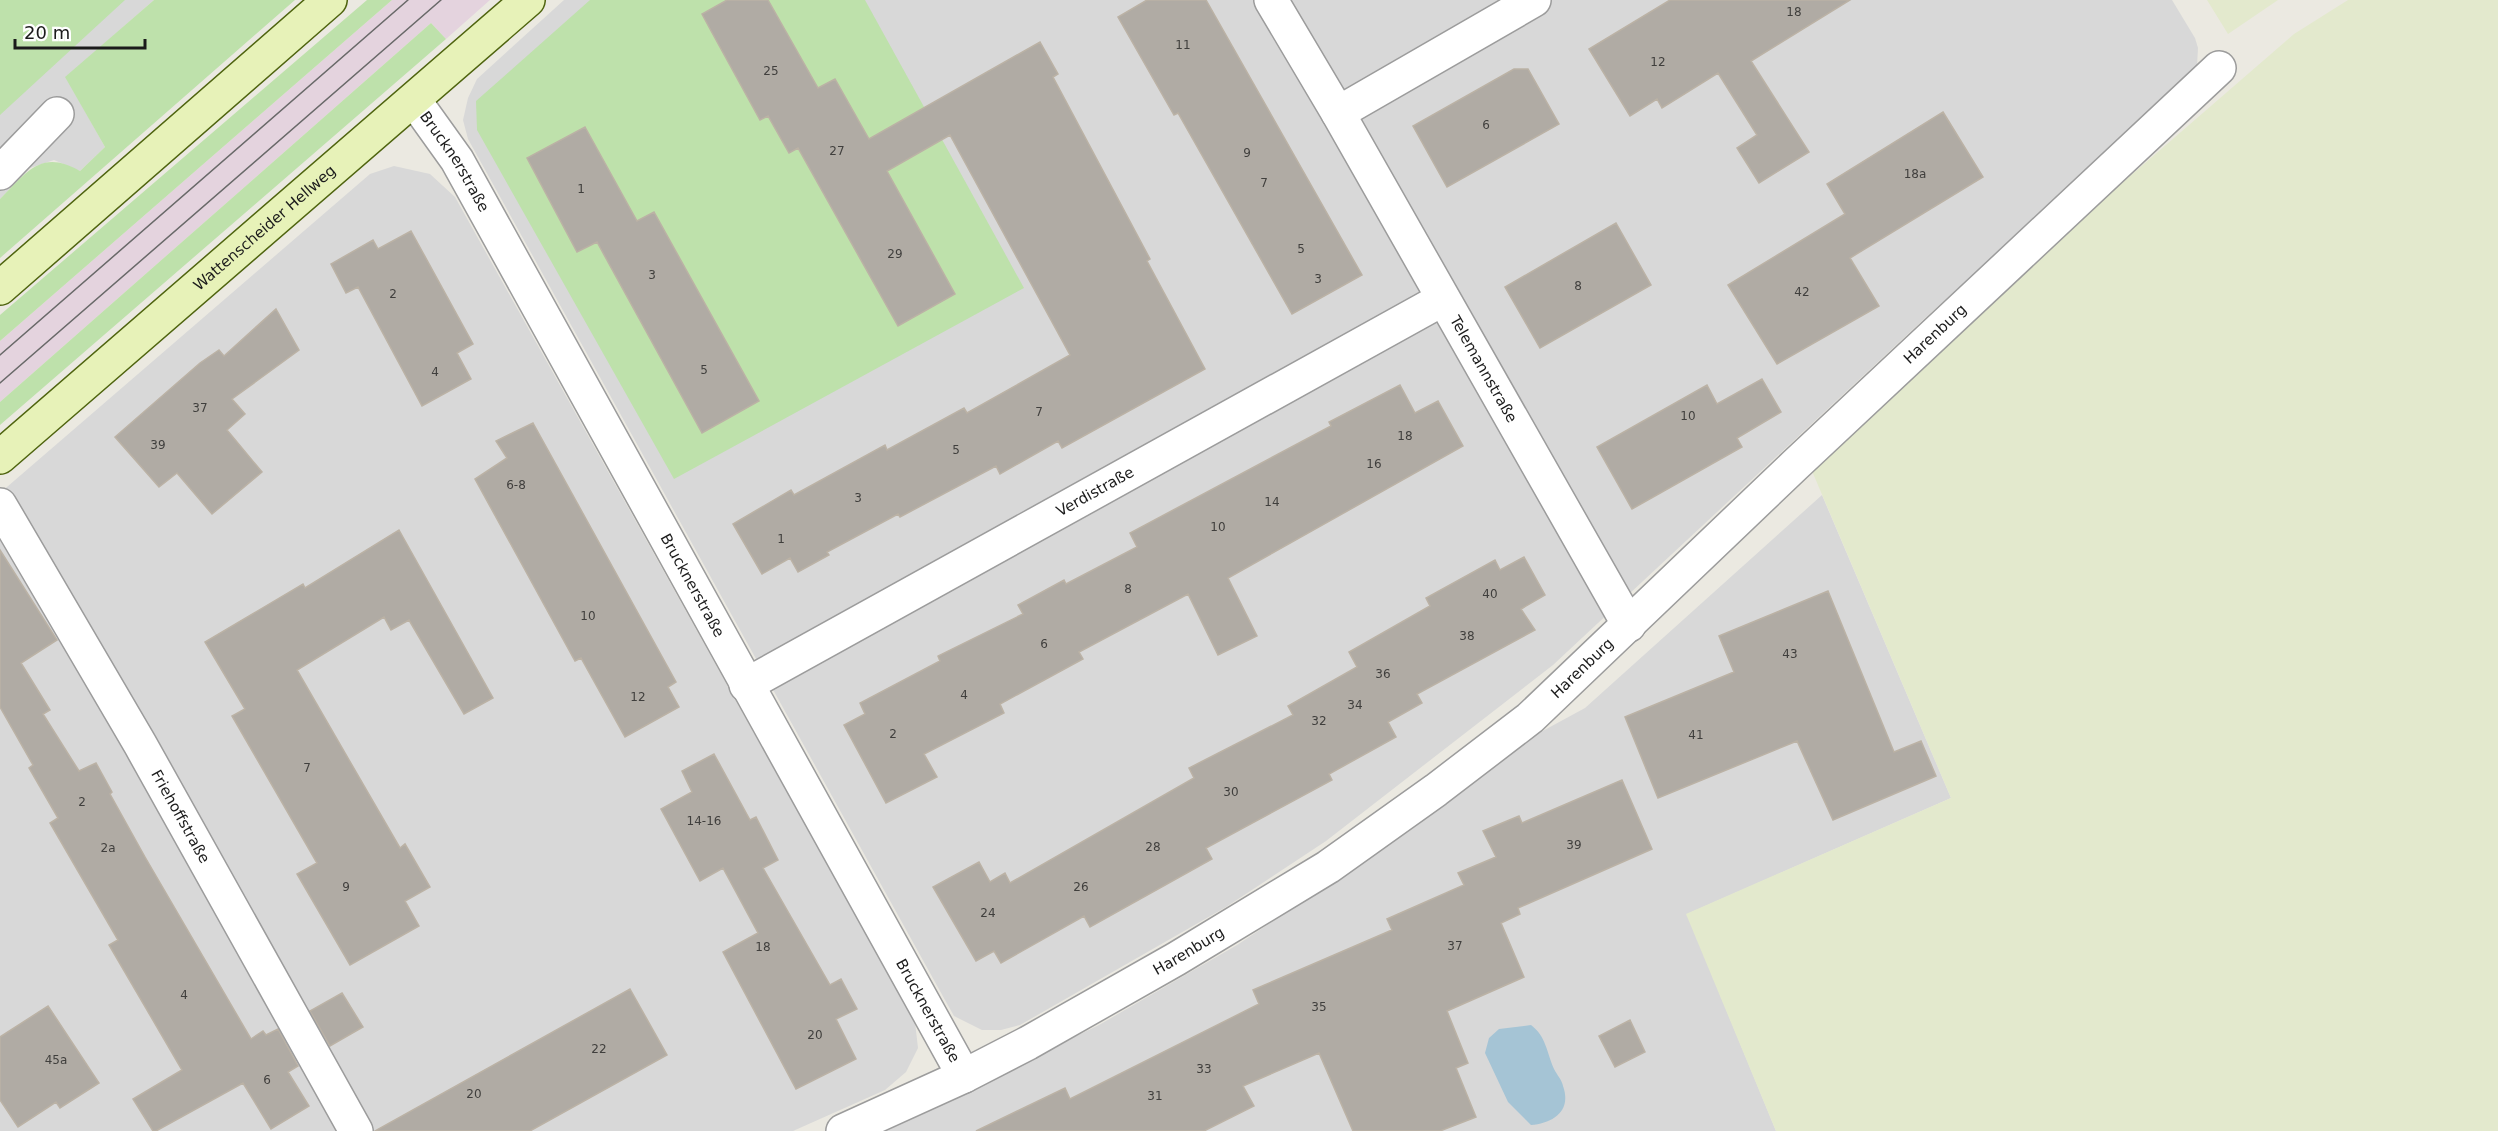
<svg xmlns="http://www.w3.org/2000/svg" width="2498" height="1131" viewBox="0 0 2498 1131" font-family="'DejaVu Sans',sans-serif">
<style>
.residential{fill:#d8d8d8}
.industrial{fill:#e4d3de}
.farmland{fill:#e3e9cd}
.grass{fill:#bee1ab}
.water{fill:#a5c4d5}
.building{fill:#b0aba4;stroke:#bbb2a5;stroke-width:1.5}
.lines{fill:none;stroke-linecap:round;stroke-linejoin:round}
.street-casing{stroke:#9c9c9c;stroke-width:36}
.secondary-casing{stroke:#4f640f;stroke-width:36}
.street{stroke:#fff;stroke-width:33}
.secondary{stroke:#e7f2b8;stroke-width:33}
.tram{stroke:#696969;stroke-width:1.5}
.labels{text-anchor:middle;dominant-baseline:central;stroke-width:5;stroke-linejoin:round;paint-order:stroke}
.number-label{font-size:12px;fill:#403f3d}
.street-label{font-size:15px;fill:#1b1b1b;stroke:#fff}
</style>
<rect width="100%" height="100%" fill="#ebe9e1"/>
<path class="residential" d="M 0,0 L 154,0 L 66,77 L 105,147 L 80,171 L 54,160 L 30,168 L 0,199 Z
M 564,0 L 2172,0 L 2195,38 L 2198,48 L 2197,66 L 2190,80 L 2180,90 L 2079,175 L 2068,189 L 1924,319 L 1553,665 L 1326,841 L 1226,907 L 1020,1025 L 1001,1030 L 982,1030 L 954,1016 L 945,1000 L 468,139 L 463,120 L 468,98 L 477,79 Z
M 394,166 L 430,174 L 455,197 L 915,1022 L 918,1048 L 906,1072 L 885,1090 L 793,1131 L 0,1131 L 0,493 L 370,174 Z
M 1822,495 L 1951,798 L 1687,914 L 1776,1131 L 881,1131 L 1099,1025 L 1237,945 L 1411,830 L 1539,733 L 1585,708 Z"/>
<path class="industrial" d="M 392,0 L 490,0 L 446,39 L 431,23 L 0,402 L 0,341 Z"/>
<path class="farmland" d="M 2207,0 L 2278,0 L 2228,34 Z
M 2348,0 L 2498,0 L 2498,1131 L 1776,1131 L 1686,914 L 1951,798 L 1812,471 L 2047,248 L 2294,34 Z"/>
<path class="grass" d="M 0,0 L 125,0 L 0,115 Z
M 154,0 L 295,0 L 0,258 L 0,199 C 26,173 41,148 80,171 L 105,147 L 65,77 Z
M 367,0 L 392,0 L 0,341 L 0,315 Z
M 590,0 L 865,0 L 1024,288 L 674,479 L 477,130 L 476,101 Z
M 431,23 L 446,39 L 0,425 L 0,402 Z"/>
<path class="water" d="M 1531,1025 C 1546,1036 1547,1053 1554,1069 C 1557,1075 1562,1080 1563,1086 C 1572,1111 1553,1123 1531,1125 L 1508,1102 L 1485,1053 L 1489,1038 L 1499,1029 Z"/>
<path class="building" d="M 727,0 L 768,0 L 818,88 L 835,79 L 869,139 L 1040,42 L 1058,74 L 1053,77 L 1150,259 L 1147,261 L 1205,369 L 1062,448 L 1058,441 L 1000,474 L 996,466 L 900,517 L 898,514 L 827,552 L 829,555 L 798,572 L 790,558 L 762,574 L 733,524 L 791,490 L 794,495 L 885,445 L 887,450 L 964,408 L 967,413 L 1070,355 L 950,135 L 887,171 L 955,294 L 898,326 L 798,148 L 789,153 L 768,116 L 760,120 L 710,29 L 702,14 Z
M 1147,0 L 1206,0 L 1362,275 L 1292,314 L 1178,113 L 1174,115 L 1118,17 Z
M 1670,0 L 1850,0 L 1751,61 L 1809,152 L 1759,183 L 1737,148 L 1757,135 L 1718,73 L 1662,108 L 1657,99 L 1630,116 L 1589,49 Z
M 1514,69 L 1528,69 L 1559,124 L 1447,187 L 1413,126 Z
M 1943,112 L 1983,177 L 1850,258 L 1879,306 L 1777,364 L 1728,285 L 1845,214 L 1827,184 Z
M 585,127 L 637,221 L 654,212 L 759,401 L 702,433 L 597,242 L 577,252 L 527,158 Z
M 1616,223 L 1651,285 L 1540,348 L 1505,287 Z
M 411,231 L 473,344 L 457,353 L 471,379 L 422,406 L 358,287 L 346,293 L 331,264 L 373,240 L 378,249 Z
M 276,309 L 299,350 L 232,399 L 245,414 L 227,430 L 262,472 L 212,514 L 177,473 L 159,487 L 115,437 L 200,363 L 219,350 L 224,356 Z
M 1762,379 L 1781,412 L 1737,438 L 1742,447 L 1632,509 L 1597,447 L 1707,385 L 1717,404 Z
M 1400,385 L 1415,413 L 1438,401 L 1463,446 L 1228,578 L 1257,636 L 1218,655 L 1188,594 L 1079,652 L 1083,659 L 1000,704 L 1004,713 L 924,754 L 937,777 L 886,803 L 844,725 L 865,714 L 860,703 L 940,661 L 938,656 L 1023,614 L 1018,605 L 1064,580 L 1066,584 L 1137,547 L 1130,533 L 1331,426 L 1329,422 Z
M 533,423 L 676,682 L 668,687 L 679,707 L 625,737 L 581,658 L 575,661 L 475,479 L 507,458 L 496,441 Z
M 399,530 L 493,698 L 464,714 L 409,620 L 391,630 L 384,617 L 297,670 L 400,848 L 405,844 L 430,887 L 405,901 L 419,926 L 350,965 L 297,874 L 317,863 L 232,716 L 245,709 L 205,642 L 303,584 L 305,588 Z
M 0,550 L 57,640 L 21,663 L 50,710 L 43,714 L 79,771 L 96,763 L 112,792 L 110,794 L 145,857 L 251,1039 L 263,1031 L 266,1035 L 278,1029 L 298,1066 L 288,1072 L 309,1106 L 271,1129 L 243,1083 L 156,1131 L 153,1131 L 133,1099 L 182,1070 L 109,945 L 118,940 L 50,823 L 58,818 L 29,768 L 33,765 L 0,707 Z
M 1524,557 L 1545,595 L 1521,609 L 1535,630 L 1417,694 L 1422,703 L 1388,722 L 1396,737 L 1329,774 L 1332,780 L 1206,848 L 1212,859 L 1090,927 L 1084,916 L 1001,963 L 994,951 L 976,961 L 933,887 L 979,862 L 990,882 L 1005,873 L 1010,883 L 1194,778 L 1189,768 L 1293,715 L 1288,706 L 1357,667 L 1349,652 L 1430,606 L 1426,598 L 1495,560 L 1500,570 Z
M 1828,591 L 1894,752 L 1921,741 L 1936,776 L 1833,820 L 1797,741 L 1658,798 L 1625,717 L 1734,672 L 1719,636 Z
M 714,754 L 750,820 L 756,817 L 778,860 L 763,868 L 830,985 L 841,979 L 857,1009 L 836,1019 L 856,1059 L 796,1089 L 723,952 L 758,933 L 723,868 L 700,881 L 661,809 L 692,792 L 682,771 Z
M 1622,780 L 1652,849 L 1518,908 L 1520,914 L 1501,923 L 1524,977 L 1447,1011 L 1468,1063 L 1456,1068 L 1476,1117 L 1440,1131 L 1353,1131 L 1319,1053 L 1243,1086 L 1254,1106 L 1204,1131 L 976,1131 L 1065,1088 L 1070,1099 L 1259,1004 L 1253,990 L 1392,930 L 1387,919 L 1464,885 L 1458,873 L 1496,857 L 1483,831 L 1519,816 L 1522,823 Z
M 630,989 L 667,1055 L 530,1131 L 375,1131 Z
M 342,993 L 363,1027 L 330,1046 L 310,1011 Z
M 48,1006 L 99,1083 L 60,1108 L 56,1102 L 18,1127 L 0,1100 L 0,1037 Z
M 1630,1020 L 1645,1052 L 1615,1067 L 1599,1036 Z"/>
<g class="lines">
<g class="street-casing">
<g id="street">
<path id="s1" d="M 1271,0 L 1338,113 L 1629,625"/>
<path id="s2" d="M 414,100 L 457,160 L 964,1076"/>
<path d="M 1338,113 L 1534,0"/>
<path d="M 0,173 L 57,114"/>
<path id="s3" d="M 0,505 L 140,744 L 356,1131"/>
<path id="s4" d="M 746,685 L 1443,299"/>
<path id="s5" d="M 843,1131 L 964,1076 L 1028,1043 L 1176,959 L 1328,867 L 1436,790 L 1530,718 L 1795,465 L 2219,68"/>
</g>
</g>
<g class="secondary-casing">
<g id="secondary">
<path d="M 0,288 L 330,0"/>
<path id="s6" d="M 0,457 L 528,0"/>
</g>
</g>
<use href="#street" class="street"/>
<use href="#secondary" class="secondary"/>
<path class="tram" d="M 0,355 L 408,0
M 0,383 L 441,0"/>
</g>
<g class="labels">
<g class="number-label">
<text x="1794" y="12">18</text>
<text x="1183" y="45">11</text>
<text x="1658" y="62">12</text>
<text x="771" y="71">25</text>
<text x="1486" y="125">6</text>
<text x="837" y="151">27</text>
<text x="1247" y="153">9</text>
<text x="1915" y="174">18a</text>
<text x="1264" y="183">7</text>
<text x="581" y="189">1</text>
<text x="1301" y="249">5</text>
<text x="895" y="254">29</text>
<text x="652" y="275">3</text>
<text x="1318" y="279">3</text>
<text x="1578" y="286">8</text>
<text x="1802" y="292">42</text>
<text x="393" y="294">2</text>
<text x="704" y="370">5</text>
<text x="435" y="372">4</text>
<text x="200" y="408">37</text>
<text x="1039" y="412">7</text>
<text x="1688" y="416">10</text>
<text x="1405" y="436">18</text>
<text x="158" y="445">39</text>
<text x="956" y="450">5</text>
<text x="1374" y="464">16</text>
<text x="516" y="485">6-8</text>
<text x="858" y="498">3</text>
<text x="1272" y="502">14</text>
<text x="1218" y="527">10</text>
<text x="781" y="539">1</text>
<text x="1128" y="589">8</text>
<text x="1490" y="594">40</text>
<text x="588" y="616">10</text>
<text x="1467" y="636">38</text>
<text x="1044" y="644">6</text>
<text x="1790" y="654">43</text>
<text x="1383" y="674">36</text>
<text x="964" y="695">4</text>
<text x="638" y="697">12</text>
<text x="1355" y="705">34</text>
<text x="1319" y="721">32</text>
<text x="893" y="734">2</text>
<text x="1696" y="735">41</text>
<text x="307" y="768">7</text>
<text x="1231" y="792">30</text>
<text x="82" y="802">2</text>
<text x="704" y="821">14-16</text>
<text x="1574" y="845">39</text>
<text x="1153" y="847">28</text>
<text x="108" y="848">2a</text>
<text x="346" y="887">9</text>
<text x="1081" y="887">26</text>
<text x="988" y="913">24</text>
<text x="1455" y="946">37</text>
<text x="763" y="947">18</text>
<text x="184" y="995">4</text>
<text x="1319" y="1007">35</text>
<text x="815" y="1035">20</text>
<text x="599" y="1049">22</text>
<text x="56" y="1060">45a</text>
<text x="1204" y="1069">33</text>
<text x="267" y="1080">6</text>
<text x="474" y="1094">20</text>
<text x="1155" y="1096">31</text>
</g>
<g class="street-label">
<text stroke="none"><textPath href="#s2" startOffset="74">Brucknerstraße</textPath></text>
<text stroke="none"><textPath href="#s6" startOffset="350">Wattenscheider Hellweg</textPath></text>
<text stroke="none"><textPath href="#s5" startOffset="1362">Harenburg</textPath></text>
<text stroke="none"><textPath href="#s1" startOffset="426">Telemannstraße</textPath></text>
<text stroke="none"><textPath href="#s4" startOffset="399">Verdistraße</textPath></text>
<text stroke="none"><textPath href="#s2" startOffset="560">Brucknerstraße</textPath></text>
<text stroke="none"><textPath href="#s5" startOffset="876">Harenburg</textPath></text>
<text stroke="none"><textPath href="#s3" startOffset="360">Friehoffstraße</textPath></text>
<text stroke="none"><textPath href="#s5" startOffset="390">Harenburg</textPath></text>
<text stroke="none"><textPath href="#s2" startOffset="1046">Brucknerstraße</textPath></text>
</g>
</g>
<path d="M15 39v9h130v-9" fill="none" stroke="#1b1b1b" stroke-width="3"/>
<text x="24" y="39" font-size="18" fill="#1b1b1b" stroke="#ffffff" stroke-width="4.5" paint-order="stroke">20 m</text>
</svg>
